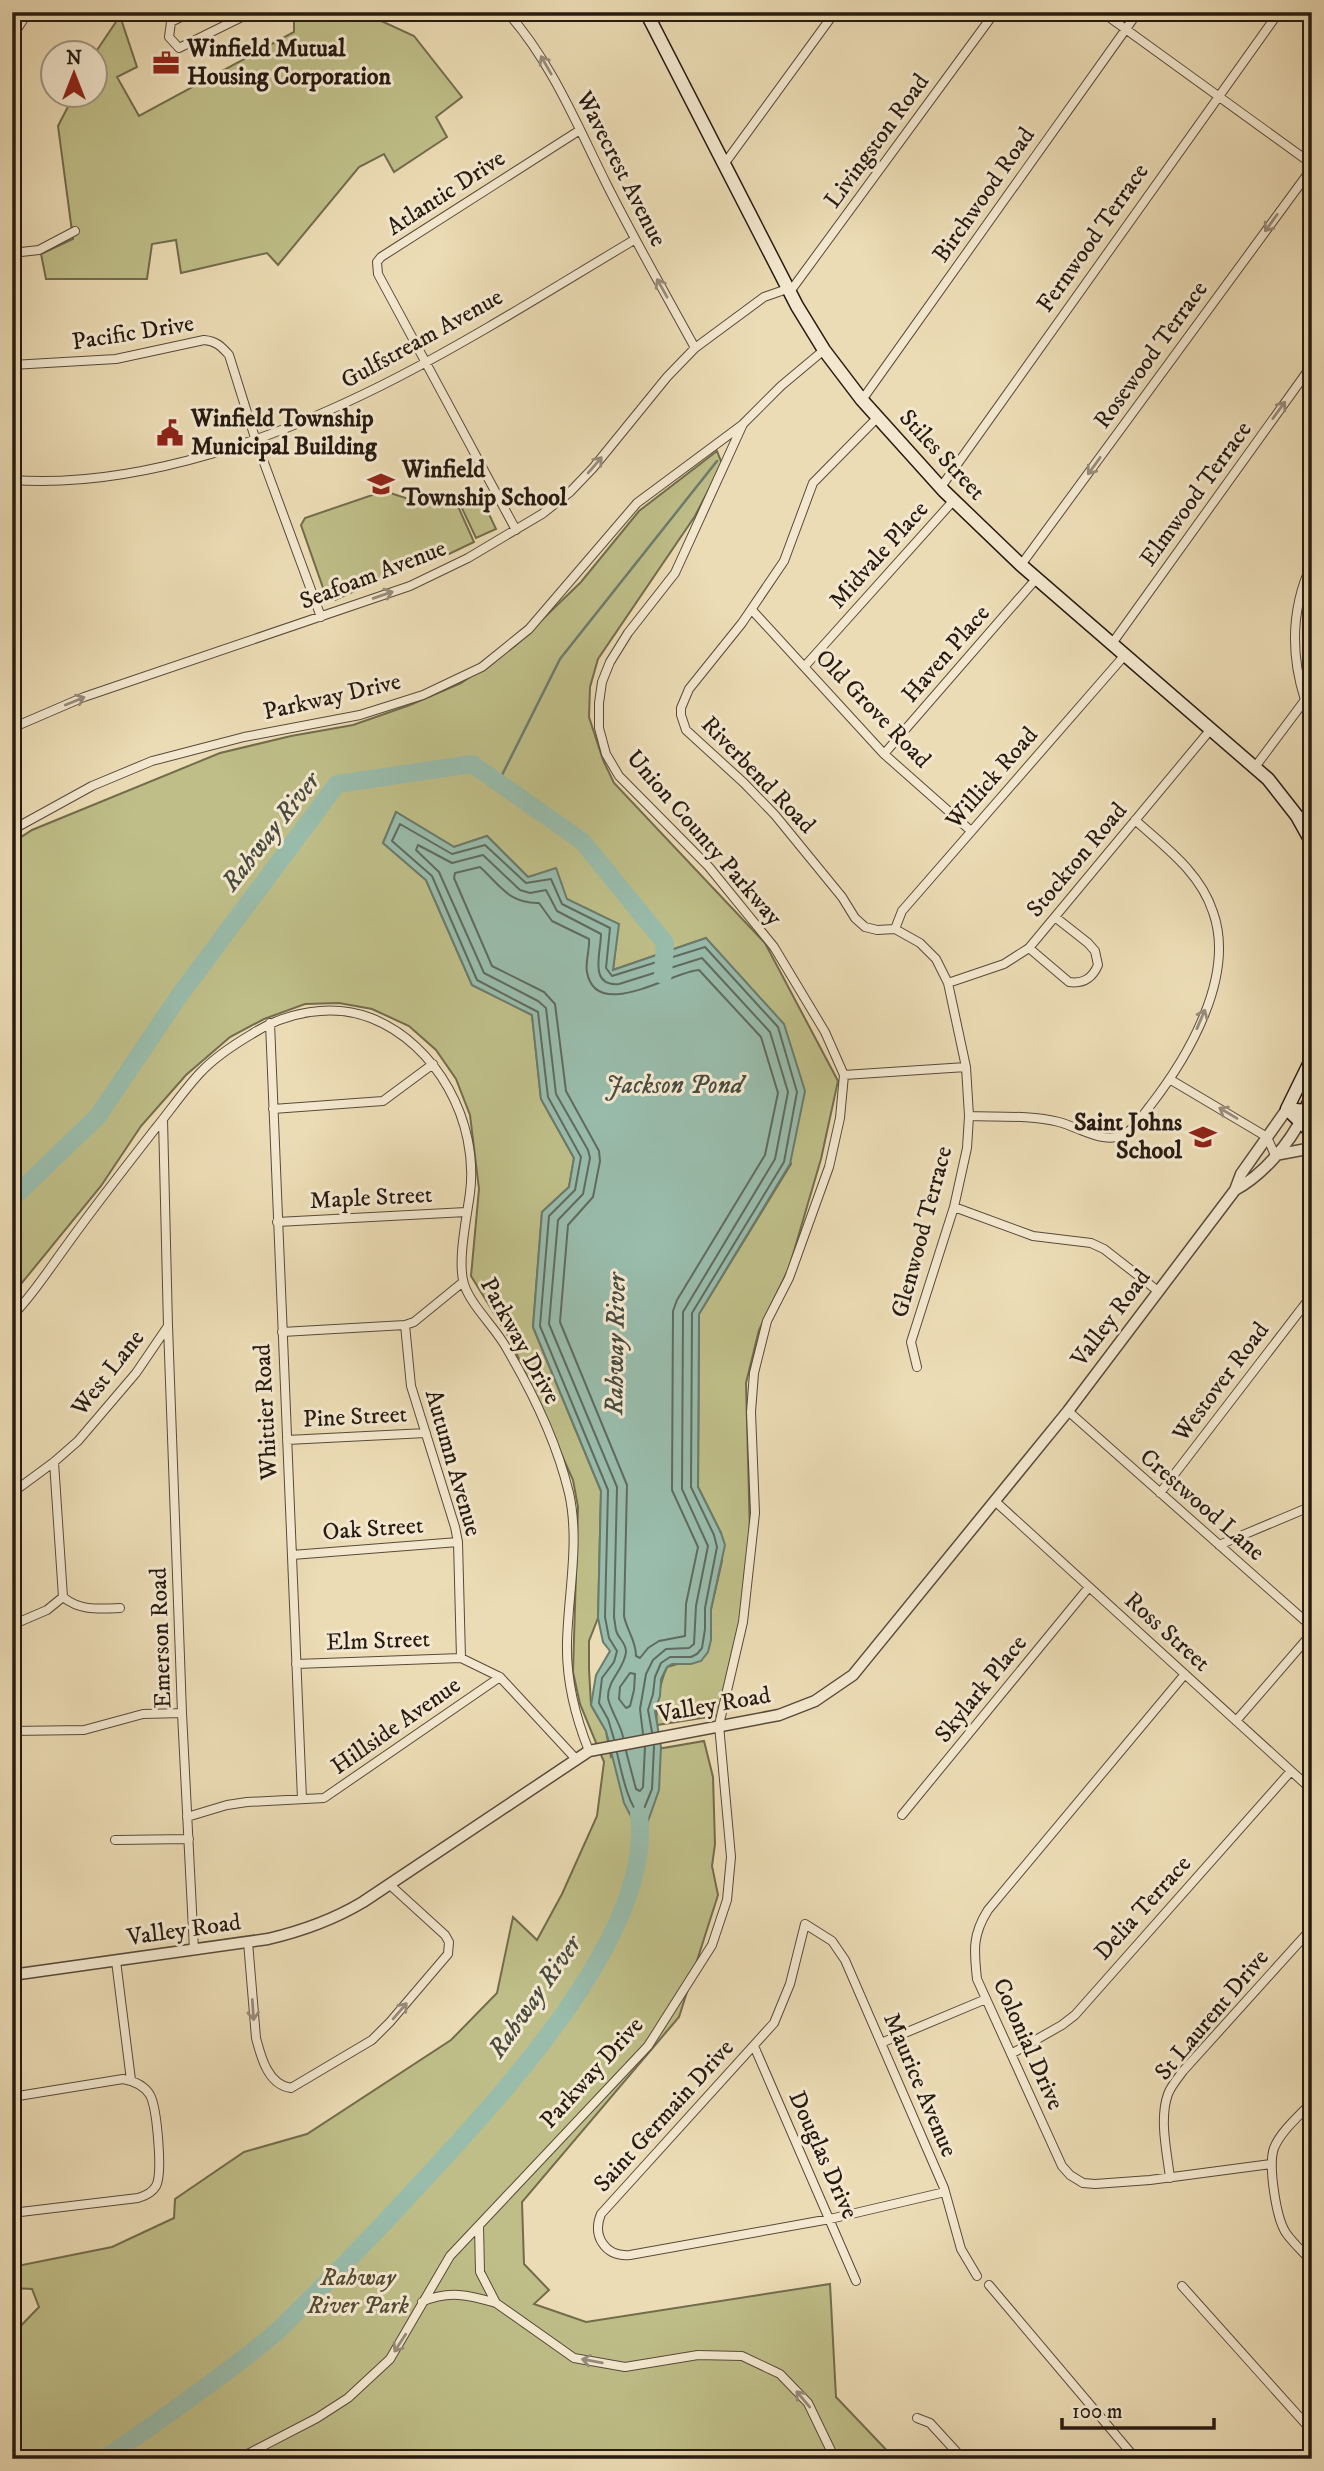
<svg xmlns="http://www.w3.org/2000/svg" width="1324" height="2471" viewBox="0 0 1324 2471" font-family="'IM FELL DW Pica',serif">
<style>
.green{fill:#bfbe88;stroke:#726c4d;stroke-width:2}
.water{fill:#99bcab;stroke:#6b7b6e;stroke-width:2}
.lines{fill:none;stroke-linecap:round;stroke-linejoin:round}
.shore{stroke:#606b5e;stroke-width:2}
.stream{stroke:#6b7b6e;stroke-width:2.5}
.river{stroke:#99bcab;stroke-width:18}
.minor-casing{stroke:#584a3b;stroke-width:10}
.tertiary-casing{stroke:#584a3b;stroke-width:13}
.secondary-casing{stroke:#261a12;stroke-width:15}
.minor{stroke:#f3e8cf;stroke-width:8}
.tertiary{stroke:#f3e8cf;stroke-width:10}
.secondary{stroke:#f3e8cf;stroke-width:12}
.oneway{stroke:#978b7a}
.labels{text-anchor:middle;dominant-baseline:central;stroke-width:6;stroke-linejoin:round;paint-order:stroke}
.poi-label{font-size:24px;font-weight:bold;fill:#261a12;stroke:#f3e8cf;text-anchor:start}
.street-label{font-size:24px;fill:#261a12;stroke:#f3e8cf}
.park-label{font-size:24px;font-style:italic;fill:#544b35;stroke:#f3e8cf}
.water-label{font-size:26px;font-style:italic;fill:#484b40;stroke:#f3e8cf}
</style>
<rect width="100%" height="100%" fill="#ecdcb5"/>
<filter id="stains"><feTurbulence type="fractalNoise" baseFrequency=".00286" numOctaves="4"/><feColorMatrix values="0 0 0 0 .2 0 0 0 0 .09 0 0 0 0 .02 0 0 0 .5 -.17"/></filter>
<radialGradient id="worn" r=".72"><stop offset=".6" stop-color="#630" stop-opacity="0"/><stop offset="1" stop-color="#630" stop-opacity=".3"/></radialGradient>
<path class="green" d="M 294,12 L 362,12 L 414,36 L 462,97 L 436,117 L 447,137 L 394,172 L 384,154 L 359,167 L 278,265 L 267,253 L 181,273 L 176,240 L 152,244 L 147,279 L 46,279 L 41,254 L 73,239 L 58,126 L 74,95 L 94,94 L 95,53 L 120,16 L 137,67 L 117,77 L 139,116 L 294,32 Z
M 717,451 L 722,464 L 695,516 L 598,659 L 590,687 L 589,717 L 603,760 L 614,783 L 765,943 L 838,1081 L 821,1159 L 789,1268 L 759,1330 L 746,1383 L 750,1534 L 742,1622 L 720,1715 L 657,1725 C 655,1708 660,1682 667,1667 L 677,1664 L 711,1640 L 711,1609 L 722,1561 L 721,1533 L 698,1487 L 699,1314 L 791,1164 L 706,938 L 613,970 L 618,924 L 566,899 L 528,877 L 487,836 L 454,847 L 396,812 L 383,843 L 426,880 L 472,985 L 532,1015 L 541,1099 L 574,1158 L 569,1187 L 542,1212 L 533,1327 L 601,1491 L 598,1618 L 589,1641 L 589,1669 L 591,1705 L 606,1731 L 611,1757 L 704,1741 L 713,1777 L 715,1844 L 712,1866 L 718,1895 L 679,2017 L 522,2202 L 524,2264 L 549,2290 L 534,2304 L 586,2322 L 830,2284 L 836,2397 L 895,2459 L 12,2459 L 12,2335 L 39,2307 L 32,2289 L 12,2288 L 12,2267 L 112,2247 L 174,2218 L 175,2199 L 244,2152 L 307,2134 L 451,2040 L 497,1993 L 513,1917 L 537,1940 L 562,1894 L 597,1816 L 604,1762 L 580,1704 L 573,1672 L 578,1507 L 573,1480 L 510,1339 L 471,1276 L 479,1189 L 470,1115 L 456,1079 L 436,1050 L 409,1026 L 372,1009 L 339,1003 L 305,1004 L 264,1019 L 230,1037 L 186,1075 L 141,1126 L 101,1186 L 12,1295 L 12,843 L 32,830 L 220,753 L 291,736 L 353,725 L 410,705 L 461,683 L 516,645 L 581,582 L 639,511 Z
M 384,491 L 427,505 L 452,493 L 474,542 L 449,554 L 446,550 L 335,600 L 327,599 L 301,525 L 305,518 Z
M 480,495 L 496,529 L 476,538 L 460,504 Z"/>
<path class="water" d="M 396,812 L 454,847 L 487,836 L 528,877 L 556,868 L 567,899 L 619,924 L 613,970 L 706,938 L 784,1024 L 805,1091 L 790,1164 L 699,1314 L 698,1487 L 721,1533 L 725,1545 L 711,1609 L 711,1640 L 708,1652 L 701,1661 L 691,1664 L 672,1664 L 667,1667 L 661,1679 L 660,1696 L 655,1711 L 661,1747 L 659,1790 L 642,1838 L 624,1803 L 606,1731 L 591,1705 L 596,1675 L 610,1651 L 603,1642 L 598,1618 L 601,1491 L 533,1327 L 542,1212 L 569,1187 L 574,1158 L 541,1099 L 532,1015 L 472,985 L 426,880 L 383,843 Z"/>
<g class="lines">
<path class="shore" d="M 480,867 C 500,885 509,904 539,903 L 552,921 L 589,939 C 590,950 585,961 587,972 C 596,1023 673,971 699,970 L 761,1037 L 778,1093 L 765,1155 L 677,1300 L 673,1311 L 672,1490 L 698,1547 L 686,1604 L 685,1636 L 659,1641 L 648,1648 L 640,1658 L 636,1656 C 636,1640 627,1631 624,1616 L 627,1485 L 560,1322 L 568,1225 L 593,1197 L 600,1161 L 599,1151 L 566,1091 L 555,1004 L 544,992 L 492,966 L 454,878 L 455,873 Z
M 630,1673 L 635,1674 L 634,1690 L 630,1706 L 626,1708 L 619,1699 L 620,1687 Z
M 623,1737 C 621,1725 608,1706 608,1697 C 608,1679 624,1670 626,1652 C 626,1643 620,1640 617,1633 C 615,1629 615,1621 614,1617 L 617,1487 L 549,1324 L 558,1220 L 583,1194 L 590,1158 L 588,1150 L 556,1094 L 546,1008 L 538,1001 L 484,973 L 439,872 L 416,850 L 418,845 L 452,863 L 483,855 L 520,890 L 530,893 L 546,890 L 557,911 L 601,934 C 601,952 588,987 619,984 L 702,958 L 770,1032 L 788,1092 L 775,1159 L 683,1312 L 682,1489 L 708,1546 L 696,1606 L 694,1644 L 689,1648 L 666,1649 L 653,1660 L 646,1674 L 640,1709 L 643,1734
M 614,1739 L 608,1719 L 599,1703 L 602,1678 L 614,1662 L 617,1651 L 609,1638 L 605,1617 L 608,1490 L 540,1326 L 549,1216 L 575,1190 L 581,1157 L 548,1097 L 538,1012 L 477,980 L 432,876 L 392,841 L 400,824 L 452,854 L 485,845 L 526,883 L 551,879 L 562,904 L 610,928 L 606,968 L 612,976 L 705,947 L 778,1027 L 797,1092 L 784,1162 L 692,1313 L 691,1487 L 714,1535 L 717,1547 L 705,1608 L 705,1629 L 702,1648 L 697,1654 L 691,1657 L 670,1657 L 661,1663 L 655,1677 L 653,1694 L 648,1710 L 652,1732
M 626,1751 L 636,1789 L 640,1791 L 643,1787 L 645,1747
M 617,1753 C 621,1769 628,1807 641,1816 L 652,1789 L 654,1746"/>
<path class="stream" d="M 498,783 L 560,659 L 717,461"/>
<path class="river" d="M 12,1199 L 98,1116 L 179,996 L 337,784 L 472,764 L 582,841 L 665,943 L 663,975
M 104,2459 C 159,2421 215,2382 267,2340 C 281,2329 293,2315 306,2303 C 341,2268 375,2233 409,2196 C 488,2110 655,1938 639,1815"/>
<g class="minor-casing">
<path id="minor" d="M 191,12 L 171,22 L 169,37 L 179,48 L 252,12
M 507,12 C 551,61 577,125 606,183 C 634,239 665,293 695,348
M 1102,12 L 1312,164
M 12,37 L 28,12
M 725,163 L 835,12
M 12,253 L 39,250 L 75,231
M 789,293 L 995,12
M 12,365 L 116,359 L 204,340 C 216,341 221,346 229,355 L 256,441 L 321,617
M 862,400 L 1138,12
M 878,417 L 813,483 L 784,561 L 742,623 L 689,689 L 681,708 L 681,715 L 686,730 L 744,783 L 775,815 L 842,897 L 855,918 L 865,927 L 877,930 L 895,929 L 920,943 L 936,959 L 948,983 L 966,1067 L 969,1116 L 967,1148 L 954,1207 L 911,1342 L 917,1367
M 12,480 C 80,485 146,473 211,454 C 367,408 496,322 634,240
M 941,487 L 1279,12
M 516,530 L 378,274 L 377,262 L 381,257 L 580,130
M 1021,565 L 1312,168
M 752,610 L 884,754 L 971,831
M 1111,645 L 1312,365
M 805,666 L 954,500
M 1305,700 C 1290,653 1291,608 1312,563
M 12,728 L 84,697 L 410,586 L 468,558 L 542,514 L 570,492 L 593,468 L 667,377 L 695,348 L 764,297 L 787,289
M 884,754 L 1036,579
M 1255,767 L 1305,700
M 1297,816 L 1312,816
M 12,830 L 92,786 L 152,761 L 244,737 L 360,715 L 423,695 L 482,667 L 529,629 L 637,503 L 742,425
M 895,929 L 902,911 L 1124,656
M 1029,948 L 1069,982 C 1083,984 1092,979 1098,965 L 1095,951 L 1088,943 L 1055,917
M 948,983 L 1004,964 L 1029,948 L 1211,729
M 270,1023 L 302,1799
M 844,1075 L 966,1067
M 1171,1080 L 1267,1137 L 1275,1155
M 273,1109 L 383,1101 L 433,1064
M 969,1116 C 998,1117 1031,1115 1059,1122 C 1078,1127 1101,1143 1120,1136 C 1134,1131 1141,1117 1150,1106 C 1188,1057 1236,976 1213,912 C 1200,872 1165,847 1135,820
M 954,1207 L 1033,1236 L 1091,1243 L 1104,1249 L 1158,1291
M 277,1222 L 466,1212
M 463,1282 L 414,1322 L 405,1325 L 411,1386 L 455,1527 L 458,1542 L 461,1658 L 500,1677 L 575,1758
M 12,1316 C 32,1296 47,1272 64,1249 C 93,1208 124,1169 155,1129 C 170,1111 184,1090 200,1073 C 214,1058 235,1044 252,1034 C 286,1012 332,1003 371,1018 C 437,1044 479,1122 470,1193 C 467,1216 457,1262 464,1284 C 471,1306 496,1328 507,1349 C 533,1393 557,1443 569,1493 C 580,1542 568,1594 567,1643 C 566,1681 575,1716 589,1751
M 168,1326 L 182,1713 L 194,1950
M 282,1332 L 405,1325
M 1068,1411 L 1312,1627
M 287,1440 L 426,1433
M 54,1462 L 63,1597
M 12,1493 L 54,1462 L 78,1441 L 136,1373 L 168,1326 L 163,1119
M 1160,1493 L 1312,1295
M 996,1502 L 1312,1790
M 1219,1545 L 1312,1506
M 292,1555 L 458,1542
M 63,1597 C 80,1611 99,1609 120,1608
M 12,1625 L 47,1610 L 63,1597
M 296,1664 L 461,1658
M 1185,1674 L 988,1910 C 972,1935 974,1951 977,1979 L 1062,2166 L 1070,2175 L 1083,2183 L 1095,2184 L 1150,2180 L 1271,2164
M 1236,1721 L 1312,1633
M 12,1731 L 84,1730 L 143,1714 L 182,1713
M 902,1815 L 1089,1587
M 187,1817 L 227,1805 L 247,1802 L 324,1798 L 500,1677
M 115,1840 L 189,1839
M 248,1942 L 256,2038 C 261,2057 268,2085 291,2088 L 372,2040 L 390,2022 L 448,1954 L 449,1942 L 445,1935 L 389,1884
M 116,1961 L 131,2080
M 881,2043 L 986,1999
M 754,2046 L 856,2281
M 1011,2054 L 1062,2025 L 1075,2015 L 1291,1771
M 12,2097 L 123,2079 C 134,2081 144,2085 150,2095 C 157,2108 163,2174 156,2186 C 152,2193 145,2196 138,2198 L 12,2213
M 1312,2102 C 1299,2116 1281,2131 1274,2148 C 1268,2165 1276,2218 1286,2233 C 1293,2243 1304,2253 1312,2262
M 1170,2178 C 1167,2152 1159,2119 1168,2094 C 1171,2086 1178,2078 1183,2071 L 1312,1928
M 945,2192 L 830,2219 L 630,2255 C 605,2257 592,2236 601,2214 L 774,2023 L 790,1984 L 805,1924 L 832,1941 L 845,1960 L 944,2188 L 961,2249 L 977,2276
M 479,2226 L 480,2272 L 496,2303 L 574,2358 L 625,2367 L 698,2355 L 742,2356 L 780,2374 L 808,2403 L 835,2459
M 989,2285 L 1136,2459
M 1182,2286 L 1312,2431
M 422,2302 C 448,2290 469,2295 496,2303
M 917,2418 L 930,2423 L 963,2459
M 238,2459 L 317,2418 L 348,2398 L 390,2359 L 450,2256 L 648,2046 L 712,1945 L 727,1900 L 731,1857 L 719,1725 L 743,1622 L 755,1513 L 751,1412 L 754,1373 L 767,1321 L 789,1278 L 829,1167 L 840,1118 L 844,1075 L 825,1032 L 774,947 L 709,867 L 619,776 L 606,754 L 599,728 L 599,703 L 602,682 L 610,662 L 628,633 L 675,573 L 743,424 L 781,386 L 824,350"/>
</g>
<g class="tertiary-casing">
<path id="tertiary" d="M 1275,1155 L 1312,1148
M 1235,1190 C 1263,1175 1289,1144 1303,1116
M 12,1975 L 268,1939 C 302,1931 333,1920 363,1902 L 589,1751 L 779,1715 L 815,1701 L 853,1675 L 1068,1411 L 1235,1190 L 1241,1174 L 1287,1109"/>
</g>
<g class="secondary-casing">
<path id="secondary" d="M 646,12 L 797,306 L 824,350 L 862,400 L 944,491 L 1021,565 L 1268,779 L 1297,816 L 1312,843
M 1287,1109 L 1312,1058
M 1287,1109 L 1312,1133
M 1287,1109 L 1305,1111 L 1312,1115
M 1305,1111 L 1312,1096"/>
</g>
<use href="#minor" class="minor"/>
<use href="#tertiary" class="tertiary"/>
<use href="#secondary" class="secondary"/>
</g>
<defs><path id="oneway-shaft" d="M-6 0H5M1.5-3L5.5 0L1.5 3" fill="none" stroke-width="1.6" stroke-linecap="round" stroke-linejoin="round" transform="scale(1.75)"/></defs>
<g class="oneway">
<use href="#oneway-shaft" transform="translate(546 65) rotate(-120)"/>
<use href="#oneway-shaft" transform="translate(1271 223) rotate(126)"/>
<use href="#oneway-shaft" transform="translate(662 288) rotate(-119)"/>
<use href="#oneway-shaft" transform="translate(1279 410) rotate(-54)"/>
<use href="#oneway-shaft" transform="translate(595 465) rotate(-49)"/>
<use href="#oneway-shaft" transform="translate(1094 466) rotate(126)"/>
<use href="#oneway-shaft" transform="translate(383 595) rotate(-19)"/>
<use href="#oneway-shaft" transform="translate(75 701) rotate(-22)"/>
<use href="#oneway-shaft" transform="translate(1201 1019) rotate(-67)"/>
<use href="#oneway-shaft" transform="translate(1228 1113) rotate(-149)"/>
<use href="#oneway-shaft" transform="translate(253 2010) rotate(86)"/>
<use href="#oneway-shaft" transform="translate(400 2011) rotate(-49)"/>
<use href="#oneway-shaft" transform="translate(400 2343) rotate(123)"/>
<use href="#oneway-shaft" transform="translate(592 2361) rotate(-170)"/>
<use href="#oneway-shaft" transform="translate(803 2399) rotate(-130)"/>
</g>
<defs>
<g id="office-bare" transform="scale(2.1)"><path d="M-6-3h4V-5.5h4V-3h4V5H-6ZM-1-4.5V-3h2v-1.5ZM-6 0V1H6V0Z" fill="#8f2418" stroke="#f3e8cf" stroke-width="2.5" paint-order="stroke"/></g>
<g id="civic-bare" transform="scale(2.1)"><path d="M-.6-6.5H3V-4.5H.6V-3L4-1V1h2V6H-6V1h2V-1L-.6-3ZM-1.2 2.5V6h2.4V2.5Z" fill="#8f2418" stroke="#f3e8cf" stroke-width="2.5" paint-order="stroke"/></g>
<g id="school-bare" transform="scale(2.1)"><path d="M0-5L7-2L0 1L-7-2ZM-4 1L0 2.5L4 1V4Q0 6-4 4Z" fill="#8f2418" stroke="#f3e8cf" stroke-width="2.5" paint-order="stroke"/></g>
</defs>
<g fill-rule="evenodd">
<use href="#office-bare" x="166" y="63"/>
<use href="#civic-bare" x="170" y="433"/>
<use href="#school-bare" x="381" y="484"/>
<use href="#school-bare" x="1203" y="1137"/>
</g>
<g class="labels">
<g class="poi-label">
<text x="187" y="49">Winfield Mutual<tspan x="187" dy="28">Housing Corporation</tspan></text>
<text x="191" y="419">Winfield Township<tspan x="191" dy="28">Municipal Building</tspan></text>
<text x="402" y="470">Winfield<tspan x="402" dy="28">Township School</tspan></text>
<text x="1182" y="1123" text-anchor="end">Saint Johns<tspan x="1182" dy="28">School</tspan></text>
</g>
<g class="street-label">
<text transform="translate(877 141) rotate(-54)">Livingston Road</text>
<text transform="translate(621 169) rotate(63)">Wavecrest Avenue</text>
<text transform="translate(446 193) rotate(-33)">Atlantic Drive</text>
<text transform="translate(984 195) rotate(-55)">Birchwood Road</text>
<text transform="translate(1093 238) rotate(-55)">Fernwood Terrace</text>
<text transform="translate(133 333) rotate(-9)">Pacific Drive</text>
<text transform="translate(422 339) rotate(-29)">Gulfstream Avenue</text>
<text transform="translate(1151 355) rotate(-54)">Rosewood Terrace</text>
<text transform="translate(942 455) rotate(47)">Stiles Street</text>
<text transform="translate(1196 494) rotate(-54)">Elmwood Terrace</text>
<text transform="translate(879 555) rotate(-48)">Midvale Place</text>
<text transform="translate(373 575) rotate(-21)">Seafoam Avenue</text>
<text transform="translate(946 654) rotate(-49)">Haven Place</text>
<text transform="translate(332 697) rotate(-13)">Parkway Drive</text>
<text transform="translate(873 709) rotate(46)">Old Grove Road</text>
<text transform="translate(758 775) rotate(46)">Riverbend Road</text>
<text transform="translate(992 778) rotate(-49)">Willick Road</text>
<text transform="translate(704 838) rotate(49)">Union County Parkway</text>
<text transform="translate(1077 860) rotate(-50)">Stockton Road</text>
<text transform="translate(371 1198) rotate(-3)">Maple Street</text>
<text transform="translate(922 1232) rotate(-75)">Glenwood Terrace</text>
<text transform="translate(1111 1318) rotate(-53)">Valley Road</text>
<text transform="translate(520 1341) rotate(61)">Parkway Drive</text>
<text transform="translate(108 1373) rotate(-52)">West Lane</text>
<text transform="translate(1221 1382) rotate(-53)">Westover Road</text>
<text transform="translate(266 1412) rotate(-93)">Whittier Road</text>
<text transform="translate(355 1417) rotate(-3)">Pine Street</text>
<text transform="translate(453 1463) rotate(74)">Autumn Avenue</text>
<text transform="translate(1202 1505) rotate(41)">Crestwood Lane</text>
<text transform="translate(373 1529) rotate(-4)">Oak Street</text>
<text transform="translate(1167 1632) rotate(42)">Ross Street</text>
<text transform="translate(161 1638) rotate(-92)">Emerson Road</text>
<text transform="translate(378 1641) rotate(-2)">Elm Street</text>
<text transform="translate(981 1689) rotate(-51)">Skylark Place</text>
<text transform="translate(714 1705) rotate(-10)">Valley Road</text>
<text transform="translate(396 1726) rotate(-35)">Hillside Avenue</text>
<text transform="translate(1143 1908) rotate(-48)">Delia Terrace</text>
<text transform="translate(184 1930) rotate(-8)">Valley Road</text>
<text transform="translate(1212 2015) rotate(-50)">St Laurent Drive</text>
<text transform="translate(1028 2044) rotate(66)">Colonial Drive</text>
<text transform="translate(592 2073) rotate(-48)">Parkway Drive</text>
<text transform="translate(920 2085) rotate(67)">Maurice Avenue</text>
<text transform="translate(664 2116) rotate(-48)">Saint Germain Drive</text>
<text transform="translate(823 2155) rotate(66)">Douglas Drive</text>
</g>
<g class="park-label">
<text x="358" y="2278">Rahway<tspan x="358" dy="28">River Park</tspan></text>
</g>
<g class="water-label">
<text transform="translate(271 832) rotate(-52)">Rahway River</text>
<text x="674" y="1085">Jackson Pond</text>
<text transform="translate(616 1344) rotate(-89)">Rahway River</text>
<text transform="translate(535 1997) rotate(-55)">Rahway River</text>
</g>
</g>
<rect width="1324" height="2471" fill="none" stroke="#ecdcb5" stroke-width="42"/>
<rect x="14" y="14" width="1296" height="2443" fill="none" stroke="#261a12" stroke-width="3.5"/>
<rect x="21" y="21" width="1282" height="2429" fill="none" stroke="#261a12" stroke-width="2"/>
<g transform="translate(74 74)"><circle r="33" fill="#f3e8cf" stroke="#a19683" stroke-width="2"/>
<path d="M0-5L12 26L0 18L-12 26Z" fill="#8f2418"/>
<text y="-10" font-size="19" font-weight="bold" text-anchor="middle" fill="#261a12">N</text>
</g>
<path d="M1062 2418v10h152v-10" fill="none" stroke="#261a12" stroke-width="3.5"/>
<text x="1072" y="2418" font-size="21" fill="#261a12" stroke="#f3e8cf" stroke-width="5" paint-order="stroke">100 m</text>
<rect width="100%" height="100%" filter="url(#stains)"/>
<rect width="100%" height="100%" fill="url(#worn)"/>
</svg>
